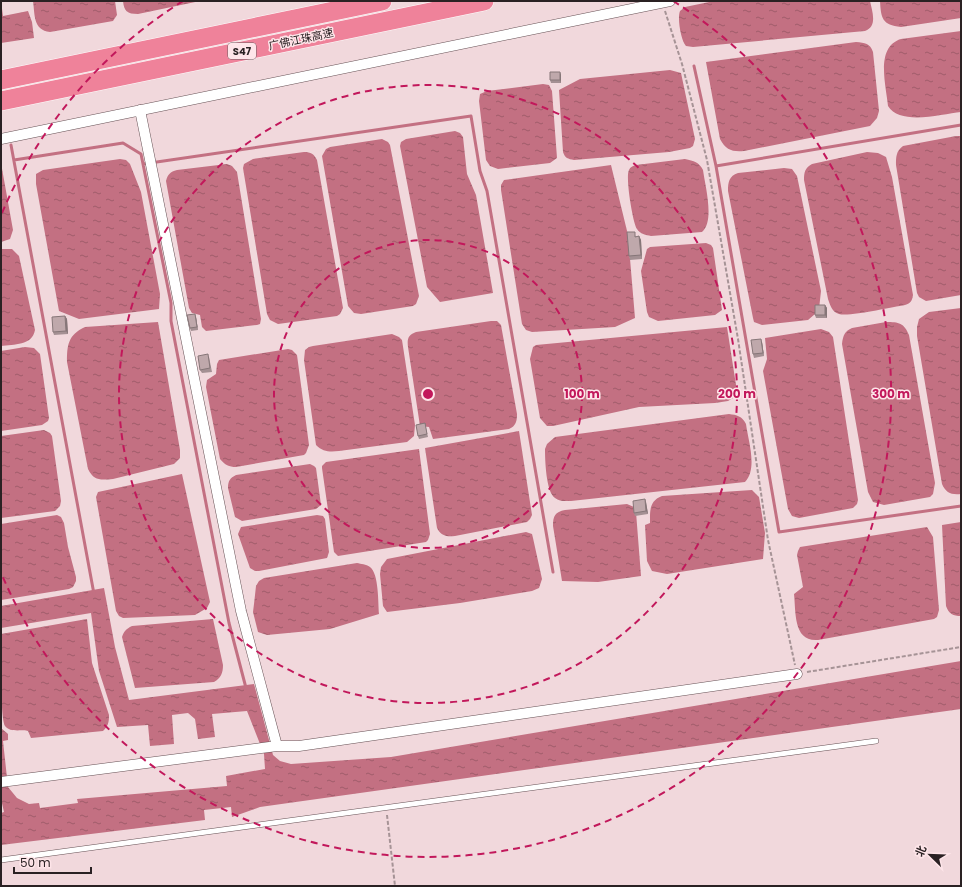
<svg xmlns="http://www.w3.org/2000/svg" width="962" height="887" viewBox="0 0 962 887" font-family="Poppins,'Noto Sans SC',sans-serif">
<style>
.water{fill:url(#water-ripples)}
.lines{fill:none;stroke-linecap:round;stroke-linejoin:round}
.stream{stroke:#c37082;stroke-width:3}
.service-casing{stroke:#665155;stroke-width:6}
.minor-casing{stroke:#665155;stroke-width:11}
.motorway-casing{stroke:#fff;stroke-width:20}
.path{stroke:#a69396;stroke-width:2;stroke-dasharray:4 2;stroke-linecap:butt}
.service{stroke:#fff;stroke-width:5}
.minor{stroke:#fff;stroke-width:10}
.motorway{stroke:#ef829a;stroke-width:19}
.wall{fill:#a49093}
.shaded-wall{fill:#867678}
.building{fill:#bfa8ab;stroke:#867678}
.ring{fill:none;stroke:#c2185b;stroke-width:2;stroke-dasharray:7 5}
.labels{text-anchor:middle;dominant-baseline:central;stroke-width:3;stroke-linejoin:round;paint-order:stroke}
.shield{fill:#fee5e9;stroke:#6a5c5e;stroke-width:1}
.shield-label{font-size:10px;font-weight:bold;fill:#2a2123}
.street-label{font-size:11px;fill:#2a2123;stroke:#fee5e9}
.centre{fill:#c2185b;stroke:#fee5e9;stroke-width:2}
.ring-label{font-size:12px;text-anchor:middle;font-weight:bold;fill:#c2185b;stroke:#fee5e9;stroke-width:3;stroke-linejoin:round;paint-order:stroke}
</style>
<defs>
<pattern id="water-ripples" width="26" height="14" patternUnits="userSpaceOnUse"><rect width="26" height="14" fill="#c37082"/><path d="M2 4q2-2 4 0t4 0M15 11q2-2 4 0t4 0" fill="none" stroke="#9f5c6a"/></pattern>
</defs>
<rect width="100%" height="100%" fill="#f1d8dc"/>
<path class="water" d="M 1,1 L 3,16 L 28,11 L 32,22 L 34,38 L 1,43 Z
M 33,1 L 115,1 L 117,15 L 113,21 L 50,32 C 33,30 35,15 33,1 Z
M 123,1 L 200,1 L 138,14 C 127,14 124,11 123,1 Z
M 714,1 L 870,1 C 872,11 878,26 865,31 L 693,47 L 686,46 C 681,41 677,18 680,11 L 685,7 Z
M 880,1 L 961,1 L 961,18 L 901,27 C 882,25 881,18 880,1 Z
M 961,31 L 961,112 C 942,114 900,126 888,106 C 886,85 875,47 901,39 Z
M 856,42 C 865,43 870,43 873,52 L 879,111 L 877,118 L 870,126 L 744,151 C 732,152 726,150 720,139 L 706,62 Z
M 670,70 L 681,73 L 695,139 L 693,146 L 690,148 L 669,152 L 574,160 C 568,159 565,158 563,152 L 559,90 L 580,79 Z
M 543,84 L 549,85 L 552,91 L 557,158 L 550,163 L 498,169 L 490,166 L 486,160 L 479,101 L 480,94 L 487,91 Z
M 455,131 L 460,133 L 463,137 L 467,174 L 476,195 L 493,293 L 440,302 L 427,287 L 400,146 L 401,142 L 406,139 Z
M 956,136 L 961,136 L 961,295 L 926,301 L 919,297 L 917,293 L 896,165 C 896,157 896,151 903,146 Z
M 382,139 L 388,142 L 390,145 L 419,296 L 416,304 L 413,306 L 361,314 L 354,313 L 348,306 L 322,156 L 326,149 L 330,147 Z
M 304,152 C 311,152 314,154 317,160 L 343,308 L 340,314 L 337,316 L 278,324 L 270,320 L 267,314 L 243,168 L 244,164 L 253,159 Z
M 867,152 L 878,153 L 886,157 L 892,177 L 913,295 C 912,301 911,303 905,305 C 892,307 849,317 839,314 C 832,312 830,305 828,299 L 804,180 C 804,172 805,168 812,164 Z
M 120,159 L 126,160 L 130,164 L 141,192 L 160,294 L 159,309 L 79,319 L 59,311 L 36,184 L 36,174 L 43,170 Z
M 685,159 C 694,161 699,162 703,170 C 705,185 715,222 702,232 L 651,236 C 646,235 640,234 637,229 C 633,224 625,176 629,170 C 630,167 633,166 636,165 Z
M 1,163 L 13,230 L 10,239 L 1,242 Z
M 227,164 L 232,166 L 237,172 L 261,319 L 260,324 L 257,325 L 206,331 L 202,327 L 200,315 L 192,313 L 189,308 L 166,181 C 168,174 170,172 177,170 Z
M 611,165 L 628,235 L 635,318 L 615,327 L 532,332 L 526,330 L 522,324 L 501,190 L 501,185 L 504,180 Z
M 784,168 L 792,169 L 797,176 L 821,291 L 819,309 L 815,314 L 808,320 L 762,325 L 754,322 L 753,318 L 728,191 C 728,182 729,176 738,173 Z
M 706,243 L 711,245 L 713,248 L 722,310 L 715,315 L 658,321 L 649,317 L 647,312 L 641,271 L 647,249 L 650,247 Z
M 1,249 L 12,249 L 19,256 L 35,330 C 32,346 14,344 1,346 Z
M 961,308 L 961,494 C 951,495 946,493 942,484 L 917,336 L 917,327 L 919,319 L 929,312 Z
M 491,321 L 497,321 L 501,325 L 517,414 C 517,421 516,426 509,429 L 433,439 L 429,427 L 420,426 L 408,347 C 407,339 408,335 416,332 Z
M 158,322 L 180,450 L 180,458 L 174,464 L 113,479 C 100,480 94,481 88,469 L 67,362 C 67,345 68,335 85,327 Z
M 886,322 C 899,322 904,323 909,335 L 935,483 L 933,494 L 930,497 L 884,505 L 873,502 L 868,492 L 842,344 C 843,335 845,331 852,328 Z
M 727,327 L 736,385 L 736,392 L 733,398 L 728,401 L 715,403 L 639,407 L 553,426 L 547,426 L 540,418 L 530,359 L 533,347 L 536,345 Z
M 821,329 L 829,332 L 833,337 L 858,500 L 857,504 L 853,508 L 799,518 L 792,516 L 788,509 L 763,371 L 767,359 L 765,338 Z
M 392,334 L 399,337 L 402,340 L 415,425 L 414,436 L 407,442 L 339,451 C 330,452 323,452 316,445 L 304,360 L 305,350 L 309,347 L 313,346 Z
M 25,347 L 34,348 L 40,354 L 49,418 L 48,421 L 42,425 L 1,431 L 1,351 Z
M 288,349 L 292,350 L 297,355 L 309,445 L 306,453 L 304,455 L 236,467 C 229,467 225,465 220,459 L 206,387 L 207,380 L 216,374 L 217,364 L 219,360 Z
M 729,414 C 737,415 742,416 746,424 C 748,440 758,469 745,482 L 571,501 C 565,501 560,502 555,498 C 546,492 545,460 545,449 L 547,444 L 555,437 Z
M 44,430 L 50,433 L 52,436 L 61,501 L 60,506 L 55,511 L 1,518 L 1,436 Z
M 519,431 L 532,515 L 530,519 L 527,522 L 455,536 C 447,537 441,536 437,528 L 425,448 Z
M 419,449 L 430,534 L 428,540 L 426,542 L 338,556 L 334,552 L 322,468 L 322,466 L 326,462 Z
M 310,464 L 314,466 L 316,468 L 321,505 L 316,509 L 248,520 L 242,521 L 235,517 L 228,488 C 228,481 230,478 236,475 Z
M 182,474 L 210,602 L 207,608 L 195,615 L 123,618 L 119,616 L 116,611 L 96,497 L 98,492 Z
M 752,490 L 759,497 L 765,533 L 763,559 L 667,574 L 652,571 L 647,561 L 645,525 L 650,523 C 650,511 649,501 662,496 Z
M 627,504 L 634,507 L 636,512 L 641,576 L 598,582 L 562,581 L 553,526 C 553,516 555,512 565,510 Z
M 57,515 L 61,517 L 64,523 L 68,547 L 76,577 L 76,581 L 73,587 L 69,589 L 1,600 L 1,524 Z
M 317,515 L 323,516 L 325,519 L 329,552 L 327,558 L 259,571 L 255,571 L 250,568 L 238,534 L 241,527 Z
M 961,522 L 961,616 C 953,616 949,614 946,606 L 942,525 Z
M 927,527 L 933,537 L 939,610 L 937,617 L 934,619 L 818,640 C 793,642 796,612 794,594 L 803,587 L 797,555 L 798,551 L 800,547 Z
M 526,532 L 532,534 L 533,538 L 542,579 L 539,588 L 532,591 L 460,603 L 387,612 L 383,606 L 380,574 L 381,567 L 387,559 Z
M 357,563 C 361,564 366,564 370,567 C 379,574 378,602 379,614 L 330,629 L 267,635 L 258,632 L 253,612 L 254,604 L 256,586 L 259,581 L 264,578 Z
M 104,588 L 115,647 L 129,700 L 254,684 L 273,755 L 280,761 L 291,764 L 391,757 L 961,661 L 961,709 L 260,807 L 232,817 L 231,807 L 204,810 L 205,820 L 1,845 L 1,813 L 4,812 L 1,799 L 1,728 L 8,734 L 8,740 L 3,741 L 8,787 L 17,798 L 29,804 L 39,803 L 40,808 L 78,803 L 77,799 L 227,786 L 226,776 L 265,769 L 264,754 L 247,711 L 212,714 L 215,737 L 198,739 L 195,719 L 188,713 L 172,715 L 174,744 L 150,746 L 148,725 L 117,727 L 99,671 L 91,613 L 1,628 L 1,606 Z
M 87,619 L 92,663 L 109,715 C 109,723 108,726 103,731 L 31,738 L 28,731 C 21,729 10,733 5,726 C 0,718 1,649 1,634 Z
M 213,619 L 223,665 C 223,673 221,678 214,682 L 135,688 L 122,637 C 124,631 126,629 132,626 Z"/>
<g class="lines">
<path class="stream" d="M 694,66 L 716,166 L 779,532 L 961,506
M 11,145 L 94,594
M 14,160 L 123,143 L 141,154 L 171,303 L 171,321 L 229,623 L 246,688
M 143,164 L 471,116 L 480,171 L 487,191 L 553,572
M 716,166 L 961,125"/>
<g class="service-casing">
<path id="service" d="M 1,860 L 876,741"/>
</g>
<g class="minor-casing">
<path id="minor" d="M 140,110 L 241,611 L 277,746
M 1,139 L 670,1
M 1,782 L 277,746 L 299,746 L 797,674"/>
</g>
<g class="motorway-casing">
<path id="motorway" d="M 1,80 L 382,1
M 1,101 L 484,1"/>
</g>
<path class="path" d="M 665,11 L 682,64 L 707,160 L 738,339 L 768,540 L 795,665
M 807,672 L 961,647
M 387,815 L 395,886"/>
<use href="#service" class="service"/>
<use href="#minor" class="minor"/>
<use href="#motorway" class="motorway"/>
</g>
<path class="wall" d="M 560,72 L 561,75 L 561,83 L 551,83 L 550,80 Z
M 636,235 L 636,237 L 639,236 L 641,240 L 642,259 L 630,260 L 629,256 Z
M 825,305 L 827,308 L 827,318 L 816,318 L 815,315 Z
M 195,314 L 196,317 L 198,330 L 191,331 L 190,328 Z
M 65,316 L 67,319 L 68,334 L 54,335 L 53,332 Z
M 762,342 L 764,356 L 754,358 L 753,354 Z
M 209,357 L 212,372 L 202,373 L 200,370 Z
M 425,423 L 428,437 L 419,439 L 418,436 Z
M 645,499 L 646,502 L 648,514 L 635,516 L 634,513 Z"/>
<path class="shaded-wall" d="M 560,72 L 561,75 L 561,83 L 560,80 Z
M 639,236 L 641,240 L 642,259 L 641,255 Z
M 825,305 L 827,308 L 827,318 L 825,315 Z
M 195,314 L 196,317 L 198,330 L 197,327 Z
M 65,316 L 67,319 L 68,334 L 66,331 Z
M 761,339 L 762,342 L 764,356 L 763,353 Z
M 645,499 L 646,502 L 648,514 L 646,511 Z"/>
<path class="building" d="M 550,72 L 560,72 L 560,80 L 550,80 Z
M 627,232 L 635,232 L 635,237 L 639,236 L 641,255 L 629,256 Z
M 815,305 L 825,305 L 825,315 L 815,315 Z
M 195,314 L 197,327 L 190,328 L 187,315 Z
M 65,316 L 66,331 L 53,332 L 52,317 Z
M 761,339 L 763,353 L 753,354 L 751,340 Z
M 208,354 L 210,368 L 200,370 L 198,356 Z
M 425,423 L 427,434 L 418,436 L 416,425 Z
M 645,499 L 646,511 L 634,513 L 633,501 Z"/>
<g class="ring">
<circle cx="428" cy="394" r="154"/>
<circle cx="428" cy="394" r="309"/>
<path d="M2 213A463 463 0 0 1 183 1M673 1A463 463 0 1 1 2 575"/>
</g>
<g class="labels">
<rect class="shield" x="228" y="43" width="28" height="16" rx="3"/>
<g class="shield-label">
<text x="242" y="51">S47</text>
</g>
<g class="street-label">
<text transform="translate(301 39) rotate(-12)">广佛江珠高速</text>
</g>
</g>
<circle cx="428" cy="394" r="6" class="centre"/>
<g class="ring-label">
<text x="582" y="398">100 m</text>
<text x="737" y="398">200 m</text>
<text x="891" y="398">300 m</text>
</g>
<rect width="962" height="887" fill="none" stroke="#2a2123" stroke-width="4"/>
<g transform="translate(930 855) rotate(293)" stroke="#fee5e9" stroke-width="3" paint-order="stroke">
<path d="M0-3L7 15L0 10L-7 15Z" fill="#2a2123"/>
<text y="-6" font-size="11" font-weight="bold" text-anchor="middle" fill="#2a2123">北</text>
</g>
<path d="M14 867v6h77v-6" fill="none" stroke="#2a2123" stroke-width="2"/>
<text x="20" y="867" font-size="12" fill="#2a2123" stroke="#fee5e9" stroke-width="3" paint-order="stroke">50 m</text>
</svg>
